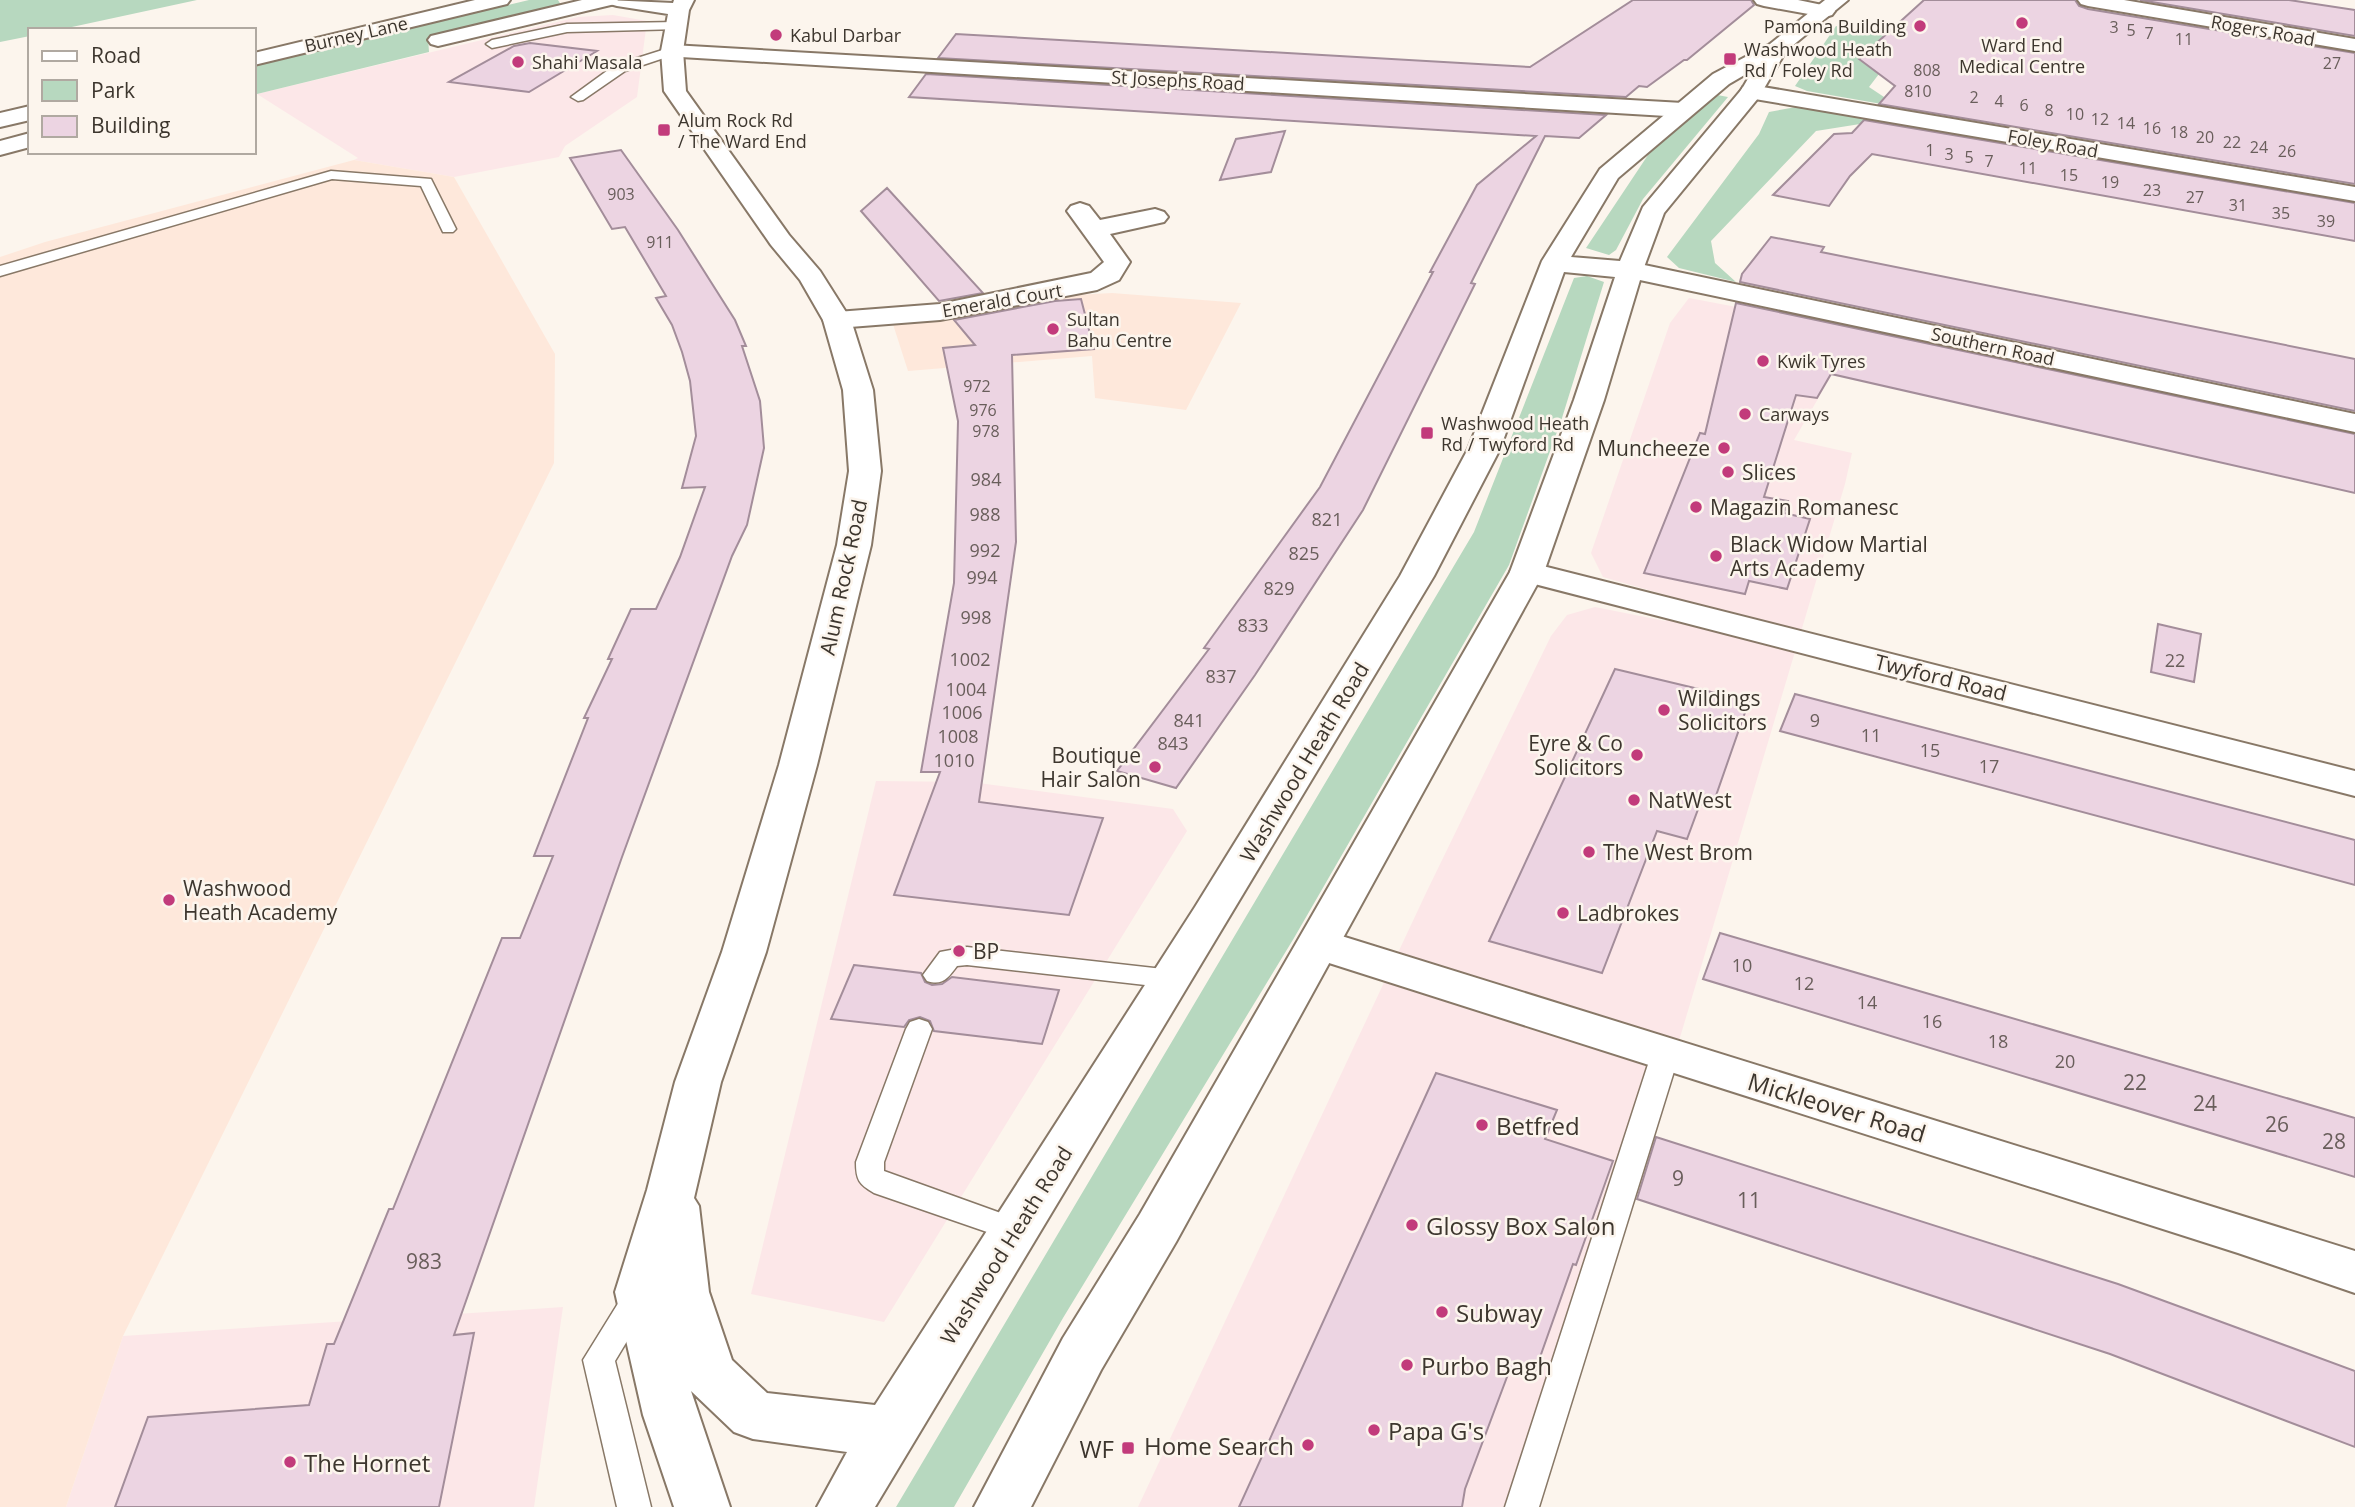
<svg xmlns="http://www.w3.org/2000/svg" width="2355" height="1507" viewBox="0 0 2355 1507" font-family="'Open Sans',sans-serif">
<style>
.commercial{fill:#fce7e8}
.education{fill:#fee8db}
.green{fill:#b7d8bf}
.building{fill:#ecd4e2;stroke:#a38d9a;stroke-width:2}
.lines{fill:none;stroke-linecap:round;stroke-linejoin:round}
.lane-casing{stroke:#887867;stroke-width:3}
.street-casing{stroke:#887867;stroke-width:4}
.secondary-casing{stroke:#887867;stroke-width:4}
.lane{fill:#fff;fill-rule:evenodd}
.street{fill:#fff;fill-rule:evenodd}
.secondary{fill:#fff;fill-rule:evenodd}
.poi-dot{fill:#c23b7b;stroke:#fcf5ed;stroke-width:2.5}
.labels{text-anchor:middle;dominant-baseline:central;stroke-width:5;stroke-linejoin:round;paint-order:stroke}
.far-number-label{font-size:16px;fill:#695e5b}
.far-poi-label{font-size:18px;fill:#3d362e;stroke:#fcf5ed;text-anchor:start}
.far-street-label{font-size:18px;fill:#3d362e;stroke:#fcf5ed}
.number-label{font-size:18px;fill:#695e5b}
.poi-label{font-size:21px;fill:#3d362e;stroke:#fcf5ed;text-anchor:start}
.street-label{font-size:21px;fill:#3d362e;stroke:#fcf5ed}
.near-number-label{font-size:21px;fill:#695e5b}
.near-street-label{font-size:24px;fill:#3d362e;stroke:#fcf5ed}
.near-poi-label{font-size:24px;fill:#3d362e;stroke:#fcf5ed;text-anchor:start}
</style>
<rect width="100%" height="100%" fill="#fcf5ed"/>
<path class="commercial" d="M 613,15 L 647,21 L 637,97 L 565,146 L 559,157 L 454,177 L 354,160 L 358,158 L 257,94 L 578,17 Z
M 1689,298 L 1858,330 L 1794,440 L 1852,453 L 1845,484 L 1540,1507 L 1138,1507 L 1426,893 L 1551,636 L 1567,615 L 1595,607 L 1665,621 L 1676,598 L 1603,577 L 1591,553 L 1670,323 Z
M 876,781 L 971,782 L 1173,809 L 1187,831 L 884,1322 L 751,1294 Z
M 563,1307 L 534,1507 L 66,1507 L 123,1336 Z"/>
<path class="education" d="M 354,160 L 454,177 L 555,354 L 554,463 L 123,1336 L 66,1507 L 0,1507 L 0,257 L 45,242 Z
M 1068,292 L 1076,295 L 1112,293 L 1241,303 L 1186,410 L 1095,398 L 1092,356 L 908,371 L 891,318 Z"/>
<path class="green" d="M 0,0 L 197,0 L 58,30 L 30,30 L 30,36 L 0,42 Z
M 529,0 L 558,0 L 561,5 L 428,37 L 429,52 L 257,94 L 254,91 L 254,65 Z
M 1836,26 L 1905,40 L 1869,87 L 1899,107 L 1807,91 L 1795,86 Z
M 1712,94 L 1728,97 L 1643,199 L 1616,250 L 1609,255 L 1586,248 L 1648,155 Z
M 1796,107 L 1879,121 L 1816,131 L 1711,241 L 1715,263 L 1736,282 L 1679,268 L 1667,257 L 1759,134 L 1769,112 Z
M 1587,276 L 1604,282 L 1562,418 L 1509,565 L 1294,938 L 1063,1318 L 954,1507 L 896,1507 L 1474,532 L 1574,278 Z"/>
<path class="building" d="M 1633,0 L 1751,0 L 1754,5 L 1687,60 L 1684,60 L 1647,87 L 1639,86 L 1626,97 L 938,58 L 956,34 L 1530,67 Z
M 1924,0 L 2075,0 L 2079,6 L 2088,9 L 2355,53 L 2355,184 L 1879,104 L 1895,86 L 1859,59 Z
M 2140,0 L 2289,0 L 2355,10 L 2355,36 Z
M 530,43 L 597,51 L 529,92 L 449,82 L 514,46 Z
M 926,74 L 1606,115 L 1579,138 L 1545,136 L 1471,283 L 1475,284 L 1363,510 L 1255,675 L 1176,788 L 1117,771 L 1209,649 L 1204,648 L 1320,487 L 1433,272 L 1430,272 L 1477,185 L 1536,136 L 909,97 Z
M 1864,120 L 2355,203 L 2355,241 L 1872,154 L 1850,176 L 1829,206 L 1773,195 L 1834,134 L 1852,133 Z
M 1285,131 L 1271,172 L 1220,180 L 1236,139 Z
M 621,150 L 678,230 L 735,320 L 746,346 L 742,346 L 760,401 L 764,448 L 747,525 L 732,556 L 622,857 L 454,1335 L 474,1333 L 439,1507 L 115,1507 L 148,1417 L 309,1405 L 327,1344 L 334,1344 L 389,1209 L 393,1209 L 502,938 L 520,938 L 553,856 L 534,856 L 588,718 L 584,718 L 612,659 L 608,659 L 631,609 L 656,609 L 680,557 L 705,487 L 682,488 L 696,436 L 690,381 L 682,352 L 672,325 L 656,298 L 666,296 L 625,227 L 612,229 L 570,158 Z
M 887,188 L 983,293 L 939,301 L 861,211 Z
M 1771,237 L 1824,247 L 1821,252 L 2355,359 L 2355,411 L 1740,282 L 1742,274 Z
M 1081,299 L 1094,349 L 1012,355 L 1016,542 L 979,802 L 1103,818 L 1069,915 L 894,895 L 940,772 L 921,772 L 954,583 L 958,421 L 943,348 L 975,345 L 954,320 L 1055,301 Z
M 1736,303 L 2355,434 L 2355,493 L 1831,374 L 1817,398 L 1796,395 L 1764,497 L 1788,501 L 1784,513 L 1810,519 L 1787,589 L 1749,581 L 1745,594 L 1644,573 L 1700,433 L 1705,434 Z
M 2158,624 L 2201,634 L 2194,682 L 2151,672 Z
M 1615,669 L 1749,701 L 1712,807 L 1700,804 L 1687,839 L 1657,831 L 1602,973 L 1489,941 Z
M 1795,694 L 2355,840 L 2355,885 L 1780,731 Z
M 1720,933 L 2355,1118 L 2355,1177 L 1703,979 Z
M 854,965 L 921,973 L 925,982 L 932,985 L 942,984 L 952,977 L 1059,990 L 1042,1044 L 934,1031 L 930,1021 L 920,1017 L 909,1020 L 904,1027 L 831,1019 Z
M 1436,1073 L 1557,1110 L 1545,1139 L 1613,1161 L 1576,1265 L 1573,1264 L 1533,1377 L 1510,1369 L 1465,1489 L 1462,1507 L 1239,1507 Z
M 1656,1137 L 2118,1284 L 2355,1371 L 2355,1447 L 2110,1354 L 1637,1199 Z"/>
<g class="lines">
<g class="lane-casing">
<path id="lane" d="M 676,22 L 682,26 L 680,29 L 567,32 L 492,48 L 486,44 L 492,40 L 567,24 Z
M 672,47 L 678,51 L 676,54 L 625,71 L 583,100 L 578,101 L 571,97 L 615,65 Z
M 331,171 L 431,179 L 456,229 L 453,232 L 443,232 L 421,186 L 332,179 L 0,276 L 0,266 Z
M 967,947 L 1172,970 L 1181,973 L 1185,979 L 1181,985 L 1172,988 L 967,965 L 957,966 C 948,978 943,986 927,981 L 923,975 L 940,952 Z
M 919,1019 L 928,1022 L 932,1029 L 884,1162 L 884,1171 L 1026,1222 L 1031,1230 L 1026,1238 L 1016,1242 L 874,1193 C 859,1184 856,1180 856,1162 L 906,1029 L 910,1022 Z
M 1666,1042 L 1676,1045 L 1680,1052 L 1539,1507 L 1505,1507 L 1652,1052 L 1656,1045 Z
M 638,1285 L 649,1289 L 653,1298 L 615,1361 L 651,1507 L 617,1507 L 583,1360 L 627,1289 Z"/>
</g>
<g class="street-casing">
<path id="street" d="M 582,0 L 618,0 L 615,4 L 438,46 L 431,44 L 428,40 L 431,36 Z
M 1754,0 L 1798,0 L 1832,7 L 1835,11 L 1832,15 L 1825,17 L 1764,6 L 1757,4 Z
M 2078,0 L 2124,0 L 2355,39 L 2355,51 L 2088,6 L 2081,4 Z
M 672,45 L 1683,103 L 1691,105 L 1694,110 L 1691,115 L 1683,117 L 664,56 L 661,51 L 664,46 Z
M 1751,85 L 2355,187 L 2355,201 L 1743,97 L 1740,92 L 1743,87 Z
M 30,133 L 30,147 L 0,155 L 0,141 Z
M 1080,203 L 1089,206 L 1100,220 L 1155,209 L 1164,212 L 1168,217 L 1164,222 L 1110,234 L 1130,262 L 1119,280 L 1097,290 L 940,320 L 837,328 L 827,326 L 823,320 L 827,314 L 837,312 L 940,304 L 1091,273 L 1104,262 L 1067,211 L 1071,206 Z
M 1630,262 L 2355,414 L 2355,432 L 1621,276 L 1617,270 L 1621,264 Z
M 1527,562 L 2355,771 L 2355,796 L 1515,579 L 1510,572 L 1515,565 Z
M 1319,929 L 2355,1251 L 2355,1293 L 2238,1253 L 1304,955 L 1297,944 L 1304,933 Z"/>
</g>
<g class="secondary-casing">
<path id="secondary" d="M 475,0 L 510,0 L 507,4 L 254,65 L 254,53 Z
M 607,0 L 673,3 L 674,0 L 694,0 L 689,10 L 683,51 L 686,91 L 789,235 L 820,271 L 851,320 L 873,390 L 881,471 L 871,545 L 817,765 L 766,952 L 721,1082 L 694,1198 L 699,1206 L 709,1292 L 732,1360 L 767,1393 L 875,1405 L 1195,907 L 1400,576 L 1468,449 L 1542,261 L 1600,169 L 1713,74 L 1770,44 L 1825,0 L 1848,0 L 1786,51 L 1759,97 L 1664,213 L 1643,270 L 1604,400 L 1544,572 L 1176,1242 L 1101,1370 L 1031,1507 L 974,1507 L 1063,1338 L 1140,1214 L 1510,572 L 1574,400 L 1615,277 L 1564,272 L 1500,449 L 1434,576 L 875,1507 L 817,1507 L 847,1452 L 753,1439 L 734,1432 L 691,1391 L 730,1507 L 674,1507 L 643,1415 L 615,1292 L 647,1190 L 675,1082 L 722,952 L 779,765 L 837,545 L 849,471 L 843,390 L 823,320 L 800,280 L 771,245 L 664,91 L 661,51 L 668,14 L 617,6 L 610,4 ZM 1753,70 L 1742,89 L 1643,207 L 1620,261 L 1571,257 L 1618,178 L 1729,84 Z
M 30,106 L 30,120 L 0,127 L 0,113 Z"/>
</g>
<use href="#lane" class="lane"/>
<use href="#street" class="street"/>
<use href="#secondary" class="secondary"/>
</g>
<g class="poi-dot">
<circle cx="2022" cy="23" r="7"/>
<circle cx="1920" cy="26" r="7"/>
<circle cx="776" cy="35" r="7"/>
<rect x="1723" y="52" width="14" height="14" rx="3.5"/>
<circle cx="518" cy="62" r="7"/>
<rect x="657" y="123" width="14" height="14" rx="3.5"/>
<circle cx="1053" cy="329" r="7"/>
<circle cx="1763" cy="361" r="7"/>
<circle cx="1745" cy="414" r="7"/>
<rect x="1420" y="426" width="14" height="14" rx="3.5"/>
<circle cx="1724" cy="448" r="7"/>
<circle cx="1728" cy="472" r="7"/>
<circle cx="1696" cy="507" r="7"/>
<circle cx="1716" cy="556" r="7"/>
<circle cx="1664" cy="710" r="7"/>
<circle cx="1637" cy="755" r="7"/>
<circle cx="1155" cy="767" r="7"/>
<circle cx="1634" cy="800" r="7"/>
<circle cx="1589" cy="852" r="7"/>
<circle cx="169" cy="900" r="7"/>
<circle cx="1563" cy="913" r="7"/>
<circle cx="959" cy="951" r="7"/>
<circle cx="1482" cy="1125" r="7"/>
<circle cx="1412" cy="1225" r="7"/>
<circle cx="1442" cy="1312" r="7"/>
<circle cx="1407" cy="1365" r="7"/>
<circle cx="1374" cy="1430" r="7"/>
<circle cx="1308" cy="1445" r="7"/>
<rect x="1121" y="1441" width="14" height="14" rx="3.5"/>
<circle cx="290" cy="1462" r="7"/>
</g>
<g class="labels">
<g class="far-number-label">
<text x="2114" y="27">3</text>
<text x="2131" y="30">5</text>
<text x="2149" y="33">7</text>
<text x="2184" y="39">11</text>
<text x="2332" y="63">27</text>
<text x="1927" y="70">808</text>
<text x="1918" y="91">810</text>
<text x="1974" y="97">2</text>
<text x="1999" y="101">4</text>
<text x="2024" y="105">6</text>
<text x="2049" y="110">8</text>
<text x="2075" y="114">10</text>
<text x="2100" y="119">12</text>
<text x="2126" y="123">14</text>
<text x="2152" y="128">16</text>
<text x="2179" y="132">18</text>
<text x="2205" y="137">20</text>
<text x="2232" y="142">22</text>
<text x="2259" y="147">24</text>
<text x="1930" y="150">1</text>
<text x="2287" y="151">26</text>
<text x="1949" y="154">3</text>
<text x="1969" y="157">5</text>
<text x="1989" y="161">7</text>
<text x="2028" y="168">11</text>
<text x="2069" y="175">15</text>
<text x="2110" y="182">19</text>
<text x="2152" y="190">23</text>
<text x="621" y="194">903</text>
<text x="2195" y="197">27</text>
<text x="2238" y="205">31</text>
<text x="2281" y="213">35</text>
<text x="2326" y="221">39</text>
<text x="660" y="242">911</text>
<text x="977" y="386">972</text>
<text x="983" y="410">976</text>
<text x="986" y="431">978</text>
</g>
<g class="far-poi-label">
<text x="1906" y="26" text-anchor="end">Pamona Building</text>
<text x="790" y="35">Kabul Darbar</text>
<text x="2022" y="45" text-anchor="middle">Ward End<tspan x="2022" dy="21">Medical Centre</tspan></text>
<text x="1744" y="49">Washwood Heath<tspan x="1744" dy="21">Rd / Foley Rd</tspan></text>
<text x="532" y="62">Shahi Masala</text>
<text x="678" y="120">Alum Rock Rd<tspan x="678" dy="21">/ The Ward End</tspan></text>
<text x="1067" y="319">Sultan<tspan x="1067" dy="21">Bahu Centre</tspan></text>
<text x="1777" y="361">Kwik Tyres</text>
<text x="1759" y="414">Carways</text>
<text x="1441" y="423">Washwood Heath<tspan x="1441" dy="21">Rd / Twyford Rd</tspan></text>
</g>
<g class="far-street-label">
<text transform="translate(2263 30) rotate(10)">Rogers Road</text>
<text transform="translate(356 34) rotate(-13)">Burney Lane</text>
<text transform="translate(1178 80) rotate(3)">St Josephs Road</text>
<text transform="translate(2053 143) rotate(10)">Foley Road</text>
<text transform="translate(1002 300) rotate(-10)">Emerald Court</text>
<text transform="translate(1993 346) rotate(12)">Southern Road</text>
</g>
<g class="number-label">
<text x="986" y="479">984</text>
<text x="985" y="514">988</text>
<text x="1327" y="519">821</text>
<text x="985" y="550">992</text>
<text x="1304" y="553">825</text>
<text x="982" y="577">994</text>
<text x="1279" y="588">829</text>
<text x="976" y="617">998</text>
<text x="1253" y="625">833</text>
<text x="970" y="659">1002</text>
<text x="2175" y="660">22</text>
<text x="1221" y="676">837</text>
<text x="966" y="689">1004</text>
<text x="962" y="712">1006</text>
<text x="1189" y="720">841</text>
<text x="1815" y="720">9</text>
<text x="1871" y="735">11</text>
<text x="958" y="736">1008</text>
<text x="1173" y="743">843</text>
<text x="1930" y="750">15</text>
<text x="954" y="760">1010</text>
<text x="1989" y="766">17</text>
<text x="1742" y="965">10</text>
<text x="1804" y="983">12</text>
<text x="1867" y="1002">14</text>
<text x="1932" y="1021">16</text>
<text x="1998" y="1041">18</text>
<text x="2065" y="1061">20</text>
</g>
<g class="poi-label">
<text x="1710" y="448" text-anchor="end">Muncheeze</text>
<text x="1742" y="472">Slices</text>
<text x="1710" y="507">Magazin Romanesc</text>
<text x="1730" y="544">Black Widow Martial<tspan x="1730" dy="24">Arts Academy</tspan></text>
<text x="1678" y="698">Wildings<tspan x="1678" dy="24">Solicitors</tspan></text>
<text x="1623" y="743" text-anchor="end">Eyre &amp; Co<tspan x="1623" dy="24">Solicitors</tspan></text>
<text x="1141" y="755" text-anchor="end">Boutique<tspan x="1141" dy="24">Hair Salon</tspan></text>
<text x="1648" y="800">NatWest</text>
<text x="1603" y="852">The West Brom</text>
<text x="183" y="888">Washwood<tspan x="183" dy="24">Heath Academy</tspan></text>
<text x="1577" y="913">Ladbrokes</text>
<text x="973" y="951">BP</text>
</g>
<g class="street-label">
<text transform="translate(843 577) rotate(-78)">Alum Rock Road</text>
<text transform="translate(1941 677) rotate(14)">Twyford Road</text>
<text transform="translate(1304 762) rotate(-59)">Washwood Heath Road</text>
<text transform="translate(1006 1245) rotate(-58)">Washwood Heath Road</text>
</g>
<g class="near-number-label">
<text x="2135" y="1082">22</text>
<text x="2205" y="1103">24</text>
<text x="2277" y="1124">26</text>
<text x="2334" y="1141">28</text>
<text x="1678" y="1178">9</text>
<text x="1749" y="1200">11</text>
<text x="424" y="1261">983</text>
</g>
<g class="near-street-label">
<text transform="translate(1837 1107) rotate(17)">Mickleover Road</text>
</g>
<g class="near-poi-label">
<text x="1496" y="1125">Betfred</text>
<text x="1426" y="1225">Glossy Box Salon</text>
<text x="1456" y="1312">Subway</text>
<text x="1421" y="1365">Purbo Bagh</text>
<text x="1388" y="1430">Papa G's</text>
<text x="1294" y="1445" text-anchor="end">Home Search</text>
<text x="1114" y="1448" text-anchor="end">WF</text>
<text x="304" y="1462">The Hornet</text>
</g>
</g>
<rect x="28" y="28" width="228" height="126" fill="#fcf5ed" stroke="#b0a9a1" stroke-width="2"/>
<rect x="42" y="51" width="35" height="10" fill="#ffffff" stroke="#b0a9a1" stroke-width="2"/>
<text x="91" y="63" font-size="21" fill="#3d362e">Road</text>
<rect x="42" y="80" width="35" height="21" fill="#b7d8bf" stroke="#b0a9a1" stroke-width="2"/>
<text x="91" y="98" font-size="21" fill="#3d362e">Park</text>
<rect x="42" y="116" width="35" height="21" fill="#ecd4e2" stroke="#b0a9a1" stroke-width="2"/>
<text x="91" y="133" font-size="21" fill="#3d362e">Building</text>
</svg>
